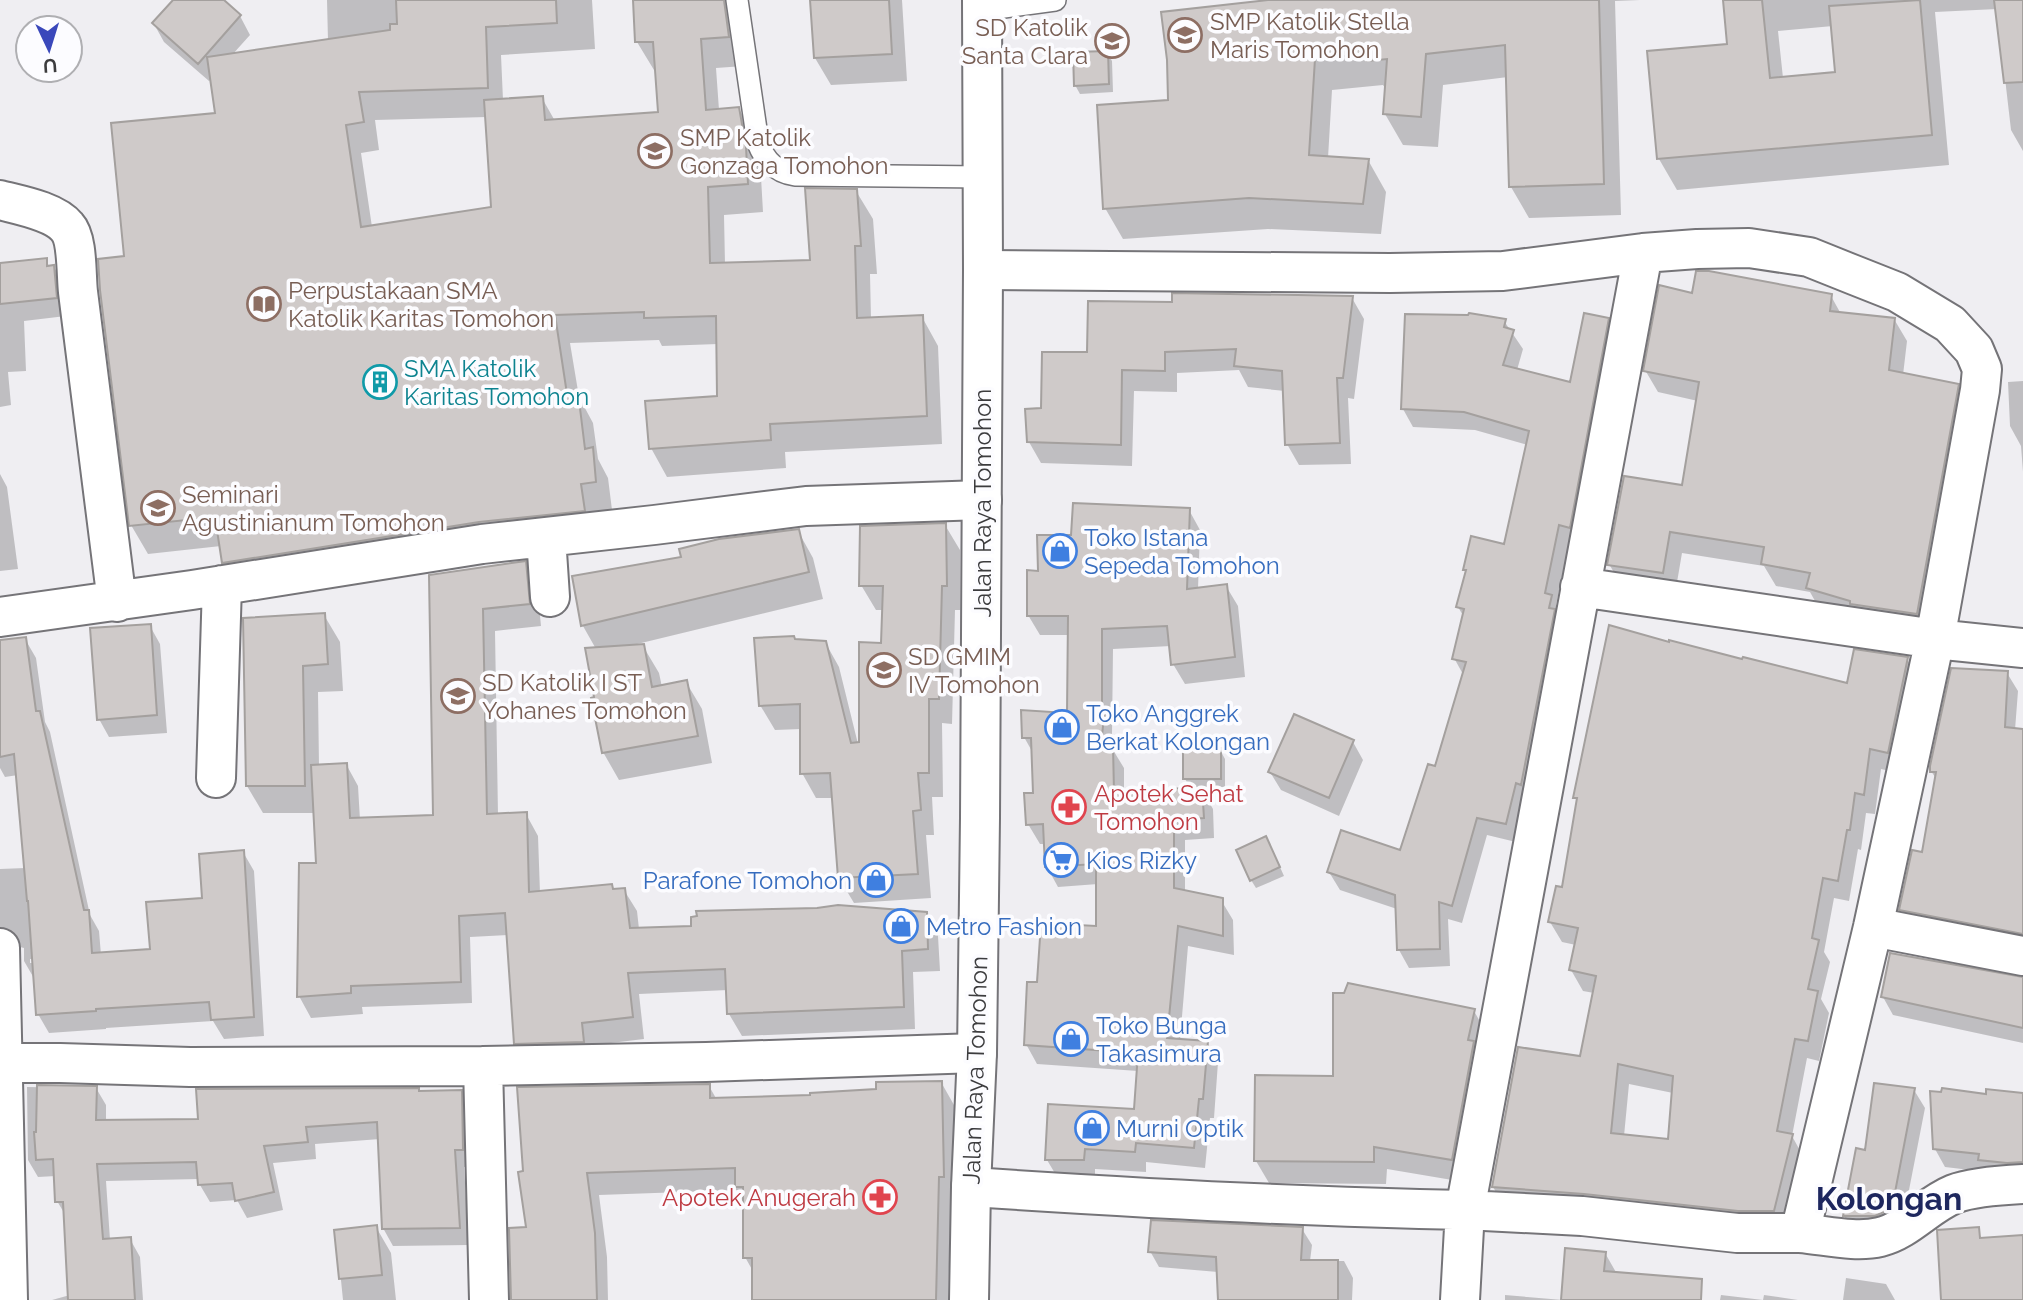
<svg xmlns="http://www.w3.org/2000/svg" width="2023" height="1300" viewBox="0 0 2023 1300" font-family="Raleway,sans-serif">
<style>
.shadow{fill:#0003;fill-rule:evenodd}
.building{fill:#cfcac9;stroke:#a4a09e;stroke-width:2;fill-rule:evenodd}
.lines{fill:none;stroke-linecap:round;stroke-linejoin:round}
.service-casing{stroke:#757478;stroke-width:24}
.minor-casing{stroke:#757478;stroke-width:42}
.primary-casing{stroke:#757478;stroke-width:42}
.trunk-casing{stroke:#757478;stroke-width:42}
.service{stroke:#fff;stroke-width:21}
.minor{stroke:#fff;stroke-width:38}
.primary{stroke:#fff;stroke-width:38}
.trunk{stroke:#fff;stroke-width:38}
.labels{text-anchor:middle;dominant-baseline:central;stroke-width:7;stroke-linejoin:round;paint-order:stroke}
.education-label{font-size:24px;fill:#785e54;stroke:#fcfcff;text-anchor:start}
.culture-label{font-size:24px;fill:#0d838f;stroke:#fcfcff;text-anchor:start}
.street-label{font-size:24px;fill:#3c3c3e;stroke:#fcfcff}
.shop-label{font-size:24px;fill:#366cbe;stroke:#fcfcff;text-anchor:start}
.health-label{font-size:24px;fill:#be3a42;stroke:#fcfcff;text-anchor:start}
.district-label{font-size:32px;font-weight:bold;fill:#1d265e;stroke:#fcfcff}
</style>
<rect width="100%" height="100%" fill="#efeef2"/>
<path class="shadow" d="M 175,0 L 221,0 L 240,16 L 250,35 L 232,55 L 328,41 L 327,0 L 592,0 L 595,49 L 501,55 L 503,100 L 542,98 L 555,121 L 660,114 L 656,70 L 654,70 L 637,42 L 635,0 L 743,0 L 744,66 L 716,68 L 719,110 L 739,109 L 755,138 L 761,177 L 763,212 L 724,215 L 725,264 L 812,262 L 856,191 L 873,219 L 877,274 L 870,274 L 871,319 L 922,317 L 938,346 L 942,444 L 785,452 L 786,468 L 667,477 L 651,448 L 719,397 L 718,344 L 662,346 L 659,340 L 570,343 L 579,397 L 593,423 L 598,459 L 608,478 L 612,510 L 240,591 L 223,563 L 221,546 L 148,554 L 131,525 L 126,257 L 217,114 L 212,78 L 209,81 L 164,42 L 154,24 ZM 487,117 L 492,209 L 372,227 L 361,153 L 379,150 L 375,120 Z
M 812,0 L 902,0 L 907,81 L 831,85 L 815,58 Z
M 1285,0 L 1640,0 L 1615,1 L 1621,215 L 1529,218 L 1511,187 L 1508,77 L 1443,85 L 1438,147 L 1403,145 L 1385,114 L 1387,91 L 1383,85 L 1332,90 L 1328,158 L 1368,160 L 1386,192 L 1381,234 L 1268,229 L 1123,239 L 1105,208 L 1170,102 Z
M 1724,0 L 2023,0 L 2023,151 L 2011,130 L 1997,9 L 1935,12 L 1949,165 L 1677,190 L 1659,159 L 1729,46 ZM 1833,26 L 1837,74 L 1783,78 L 1778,31 Z
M 1107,52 L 1112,61 L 1113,92 L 1080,94 L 1075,85 Z
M 46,260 L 50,268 L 54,267 L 64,285 L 66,316 L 24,321 L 26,371 L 8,372 L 11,405 L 0,407 L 0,264 Z
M 1694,295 L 1831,296 L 1841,314 L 1894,319 L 1907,341 L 1903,375 L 1958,385 L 1970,407 L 1929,635 L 1820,610 L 1810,592 L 1776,586 L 1764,566 L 1682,553 L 1675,594 L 1622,586 L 1609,564 L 1683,487 L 1698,401 L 1658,392 L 1645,370 Z
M 1352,298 L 1364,319 L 1354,399 L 1348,398 L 1351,464 L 1299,465 L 1287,444 L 1285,391 L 1248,387 L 1239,370 L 1177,373 L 1177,392 L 1134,391 L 1132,466 L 1041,463 L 1029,442 L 1043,410 L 1089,354 L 1174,304 Z
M 1608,319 L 1618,338 L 1579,545 L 1569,543 L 1556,605 L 1562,614 L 1516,842 L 1487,835 L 1462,923 L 1448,919 L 1450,966 L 1409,968 L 1399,950 L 1397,909 L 1340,890 L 1329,872 L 1401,852 L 1436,769 L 1464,676 L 1454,658 L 1464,617 L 1458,607 L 1467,573 L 1465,569 L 1506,546 L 1528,445 L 1475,430 L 1413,427 L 1403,409 L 1504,321 L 1523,349 L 1517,370 L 1571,385 Z
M 2023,381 L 2023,472 L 2021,446 L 2010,426 L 2008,382 Z
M 0,474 L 7,487 L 18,569 L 0,571 Z
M 1189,510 L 1200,530 L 1198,589 L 1226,586 L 1238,606 L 1245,677 L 1185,684 L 1173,664 L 1171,646 L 1113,649 L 1112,734 L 1115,738 L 1113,750 L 1124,768 L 1124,793 L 1191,789 L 1185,779 L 1220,750 L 1225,759 L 1225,787 L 1200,787 L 1213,809 L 1214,838 L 1185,840 L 1185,892 L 1221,900 L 1233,920 L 1234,955 L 1188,946 L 1180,1040 L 1207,1042 L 1218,1062 L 1214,1118 L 1210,1118 L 1205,1168 L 1146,1162 L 1146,1172 L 1095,1169 L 1095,1180 L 1059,1180 L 1047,1160 L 1135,1111 L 1138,1071 L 1037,1064 L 1026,1044 L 1038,984 L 1098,928 L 1098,884 L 1058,887 L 1047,867 L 1045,844 L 1040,844 L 1028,824 L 1035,795 L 1033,753 L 1024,737 L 1069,715 L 1069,635 L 1040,635 L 1028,615 L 1039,572 L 1073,537 Z
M 945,525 L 960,550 L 960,610 L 955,610 L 952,724 L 942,723 L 943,797 L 932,797 L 934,835 L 926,835 L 931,898 L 854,903 L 839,878 L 834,798 L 816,798 L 802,773 L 801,729 L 775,730 L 760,705 L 795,641 L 825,642 L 839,667 L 859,748 L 882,645 L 884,610 L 876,610 L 861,585 Z
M 798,531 L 813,558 L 823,599 L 633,645 L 633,647 L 643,646 L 659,673 L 662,687 L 686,682 L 702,709 L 712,763 L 619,780 L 603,752 L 596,699 L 596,649 L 583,626 L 574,577 L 683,558 Z
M 525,563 L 537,585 L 541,626 L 495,631 L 498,815 L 526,814 L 538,836 L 540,893 L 624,890 L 637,911 L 639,929 L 926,914 L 938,936 L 940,971 L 913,972 L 915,1029 L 742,1036 L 729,1014 L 728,990 L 639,994 L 644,1039 L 594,1045 L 528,1065 L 516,1043 L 508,935 L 470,937 L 472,1003 L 362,1007 L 363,1014 L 311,1018 L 299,996 L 318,865 L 315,813 L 263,813 L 247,786 L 324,615 L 340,642 L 343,691 L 318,692 L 319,766 L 346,764 L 358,786 L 360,820 L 435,817 L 431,576 Z
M 150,626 L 160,644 L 167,733 L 109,737 L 99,719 Z
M 25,639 L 36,658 L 45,722 L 50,732 L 90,915 L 99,931 L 101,955 L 152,951 L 204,899 L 243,852 L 254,871 L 264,1036 L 224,1039 L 213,1021 L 106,1028 L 106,1029 L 49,1033 L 38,1014 L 35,980 L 24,961 L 24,948 L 12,945 L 0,948 L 0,869 L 25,868 L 18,775 L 5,777 L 0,768 L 0,642 ZM 30,959 L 41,959 L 41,963 L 30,963 Z
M 1670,644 L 1848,685 L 1907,659 L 1919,679 L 1899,773 L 1881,769 L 1875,814 L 1866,813 L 1861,850 L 1858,849 L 1849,901 L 1834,898 L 1824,952 L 1830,962 L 1821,999 L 1829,1013 L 1819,1061 L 1807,1058 L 1792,1136 L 1803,1156 L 1786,1231 L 1505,1207 L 1493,1187 L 1581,1058 L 1594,993 L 1583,991 L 1571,970 L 1576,945 L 1562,942 L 1550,922 L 1563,889 L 1578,803 L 1575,797 ZM 1629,1084 L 1673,1093 L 1669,1141 L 1624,1136 Z
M 2007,673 L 2018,691 L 2015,730 L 2023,731 L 2023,949 L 1911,927 L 1901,909 L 1924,854 L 1937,780 L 1931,771 Z
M 1353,742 L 1363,760 L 1339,816 L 1281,790 L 1270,772 Z
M 1271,847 L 1284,876 L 1256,888 L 1251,880 Z
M 2023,979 L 2023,1043 L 1893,1015 L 1883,997 Z
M 1474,1011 L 1487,1034 L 1464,1182 L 1387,1169 L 1386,1184 L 1269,1183 L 1256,1161 L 1335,1078 Z
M 941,1082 L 954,1105 L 956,1199 L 951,1199 L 948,1300 L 754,1300 L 754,1273 L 745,1257 L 744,1200 L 739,1190 L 599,1195 L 607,1257 L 608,1300 L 511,1300 L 528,1229 L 520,1173 L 709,1086 L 717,1100 L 812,1097 Z
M 27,1087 L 96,1088 L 106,1105 L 106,1122 L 200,1121 L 419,1093 L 461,1092 L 471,1109 L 472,1167 L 464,1167 L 469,1245 L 393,1246 L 383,1228 L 380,1139 L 315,1144 L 316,1159 L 273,1163 L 283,1210 L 247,1218 L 237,1200 L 210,1202 L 200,1185 L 199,1179 L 106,1181 L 110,1240 L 130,1239 L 140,1257 L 143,1300 L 52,1300 L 70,1295 L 66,1216 L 57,1201 L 56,1176 L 38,1177 L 28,1160 Z
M 1914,1090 L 1925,1108 L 1902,1226 L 1855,1234 L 1844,1216 L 1867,1152 Z
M 2023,1094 L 2023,1180 L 1987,1172 L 1945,1167 L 1935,1149 L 1987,1096 Z
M 376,1227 L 391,1253 L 396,1300 L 343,1300 L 336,1231 Z
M 1302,1229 L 1312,1245 L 1310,1261 L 1344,1261 L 1353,1278 L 1352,1300 L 1252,1300 L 1218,1272 L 1159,1267 L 1150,1251 Z
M 1605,1253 L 1617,1274 L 1674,1300 L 1505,1300 L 1505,1295 L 1563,1300 Z
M 1846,1278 L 1886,1284 L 1895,1300 L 1843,1300 Z
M 1721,1295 L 1763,1300 L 1764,1295 L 1798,1300 L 1720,1300 Z"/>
<path class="building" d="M 173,0 L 224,0 L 241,15 L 198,64 L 152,23 Z
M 396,0 L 556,0 L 557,23 L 486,27 L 488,88 L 359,92 L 364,122 L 346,125 L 361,227 L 491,207 L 484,100 L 543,96 L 545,120 L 658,112 L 653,42 L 635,42 L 633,0 L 724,0 L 729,37 L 701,39 L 706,110 L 739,107 L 746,147 L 748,184 L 708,187 L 710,263 L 810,260 L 805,188 L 857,189 L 861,246 L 855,246 L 857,318 L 923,315 L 927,416 L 770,424 L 771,440 L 649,449 L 645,401 L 717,396 L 716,316 L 644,318 L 644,312 L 555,315 L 567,394 L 578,392 L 585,449 L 593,447 L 596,482 L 581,484 L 585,511 L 479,522 L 222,563 L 215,517 L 129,526 L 100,290 L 98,259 L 124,256 L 111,123 L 215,113 L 207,57 L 390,30 L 390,24 L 397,24 Z
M 810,0 L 889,0 L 892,54 L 814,58 Z
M 1268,0 L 1599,0 L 1604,184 L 1509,187 L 1505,45 L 1426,54 L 1421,117 L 1383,114 L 1387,59 L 1367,61 L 1366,54 L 1315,59 L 1309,155 L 1369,159 L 1363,204 L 1249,198 L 1103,209 L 1097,105 L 1168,100 L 1167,60 L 1161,12 Z
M 1723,0 L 1762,0 L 1770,78 L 1835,72 L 1829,6 L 1920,0 L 1932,135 L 1657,159 L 1647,51 L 1727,44 Z
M 1994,0 L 2023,0 L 2023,82 L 2004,83 Z
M 1108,51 L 1109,84 L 1074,86 L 1073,52 Z
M 47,258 L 47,266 L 54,265 L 57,298 L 0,304 L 0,263 Z
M 1696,271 L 1709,271 L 1832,294 L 1830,311 L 1895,318 L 1889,370 L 1959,384 L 1917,614 L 1857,605 L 1850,604 L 1850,601 L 1806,588 L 1810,573 L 1761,564 L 1764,547 L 1670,532 L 1663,573 L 1607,565 L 1624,476 L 1682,485 L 1699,382 L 1643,371 L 1659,285 L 1692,293 Z
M 1172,293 L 1353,296 L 1343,378 L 1337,378 L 1340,443 L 1285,445 L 1282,371 L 1234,366 L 1236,349 L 1165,352 L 1165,371 L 1122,370 L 1121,445 L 1027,442 L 1025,409 L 1041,408 L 1042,352 L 1087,352 L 1088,301 L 1172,302 Z
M 1469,313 L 1506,319 L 1504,327 L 1514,330 L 1503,365 L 1570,382 L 1584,313 L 1609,318 L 1570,528 L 1559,525 L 1545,593 L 1552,595 L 1549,608 L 1555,609 L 1521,785 L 1516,783 L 1506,824 L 1477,818 L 1452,906 L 1439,902 L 1440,949 L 1397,950 L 1395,895 L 1327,872 L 1341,830 L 1400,850 L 1428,764 L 1435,766 L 1466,662 L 1452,659 L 1464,609 L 1456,607 L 1466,570 L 1463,570 L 1471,536 L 1504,544 L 1529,431 L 1464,412 L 1401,409 L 1405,314 L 1468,315 Z
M 1073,503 L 1190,508 L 1187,589 L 1227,584 L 1235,657 L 1171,665 L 1167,626 L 1102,629 L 1102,716 L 1104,716 L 1101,746 L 1113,746 L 1114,792 L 1202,787 L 1204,818 L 1174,820 L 1174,888 L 1223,898 L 1223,936 L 1178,926 L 1167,1038 L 1208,1041 L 1203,1099 L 1199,1099 L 1194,1148 L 1136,1143 L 1135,1152 L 1085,1149 L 1084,1160 L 1045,1160 L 1048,1104 L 1134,1109 L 1138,1053 L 1024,1045 L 1027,982 L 1037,982 L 1041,923 L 1096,926 L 1096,864 L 1045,867 L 1043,824 L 1026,825 L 1024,793 L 1033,793 L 1031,738 L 1022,738 L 1021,710 L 1067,713 L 1068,616 L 1027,616 L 1027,570 L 1038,571 L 1037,535 L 1071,535 Z
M 946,523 L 947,586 L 942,586 L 939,699 L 929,699 L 929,773 L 918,773 L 921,810 L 913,811 L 918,874 L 838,878 L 830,773 L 800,774 L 800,704 L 759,706 L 754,638 L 794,636 L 795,639 L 826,641 L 851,743 L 859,742 L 859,642 L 881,643 L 883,586 L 859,586 L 860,526 Z
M 799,529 L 809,572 L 581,626 L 572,576 L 681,557 L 679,549 L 719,539 Z
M 526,561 L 530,604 L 483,609 L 487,814 L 527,812 L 529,892 L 612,884 L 613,889 L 625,888 L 630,928 L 691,926 L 691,917 L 697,916 L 696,911 L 817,908 L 838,905 L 927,912 L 928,949 L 902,951 L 904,1007 L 727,1014 L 725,969 L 628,973 L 633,1017 L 582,1023 L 584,1042 L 514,1044 L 505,913 L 459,916 L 461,982 L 351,986 L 351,993 L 297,997 L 299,863 L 316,863 L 311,765 L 347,763 L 350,818 L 433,815 L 429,575 Z
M 325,613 L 328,664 L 303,666 L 305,786 L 246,786 L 243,618 Z
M 151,624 L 157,715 L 97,720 L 90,628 Z
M 1609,625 L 1669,642 L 1669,640 L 1742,659 L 1743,657 L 1847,683 L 1854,649 L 1908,657 L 1888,753 L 1870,749 L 1864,795 L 1855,793 L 1850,830 L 1847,830 L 1838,881 L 1823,878 L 1812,938 L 1819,940 L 1808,989 L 1818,991 L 1808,1041 L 1795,1039 L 1777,1131 L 1793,1134 L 1774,1211 L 1738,1211 L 1584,1194 L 1492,1187 L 1518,1047 L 1580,1056 L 1596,976 L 1569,970 L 1578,928 L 1548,922 L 1556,886 L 1562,887 L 1577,798 L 1573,798 ZM 1618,1064 L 1673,1076 L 1668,1139 L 1611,1133 Z
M 26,637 L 36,711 L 40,711 L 84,910 L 89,910 L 92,953 L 150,949 L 146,902 L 202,898 L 199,854 L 244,850 L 254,1017 L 211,1020 L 209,1002 L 96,1009 L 96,1011 L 36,1015 L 28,901 L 27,901 L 14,754 L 0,757 L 0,640 Z
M 644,644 L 652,687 L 687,680 L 698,736 L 602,753 L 591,698 L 594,697 L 585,648 Z
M 1951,668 L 2008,671 L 2005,727 L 2023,729 L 2023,934 L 1899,910 L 1912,850 L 1922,852 L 1936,772 L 1930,772 L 1930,766 Z
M 1294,714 L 1354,740 L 1329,798 L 1268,772 Z
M 1221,748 L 1221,779 L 1183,779 L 1183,749 Z
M 1266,836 L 1280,867 L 1250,881 L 1236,850 Z
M 1890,953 L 2023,977 L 2023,1028 L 1881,997 Z
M 1348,983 L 1475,1009 L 1468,1040 L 1474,1041 L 1452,1160 L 1374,1147 L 1374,1162 L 1254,1161 L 1255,1075 L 1333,1076 L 1333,993 L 1344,993 Z
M 942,1081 L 944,1177 L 939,1177 L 936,1300 L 752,1300 L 752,1258 L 743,1258 L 743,1187 L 735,1187 L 735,1168 L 587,1173 L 595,1233 L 597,1300 L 511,1300 L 509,1228 L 526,1227 L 518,1172 L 523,1171 L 517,1087 L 710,1084 L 710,1098 L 810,1095 L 810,1093 L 876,1089 L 876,1082 Z
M 1874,1083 L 1915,1088 L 1892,1208 L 1875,1216 L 1843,1216 L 1856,1148 L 1865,1150 Z
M 37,1085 L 97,1086 L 96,1120 L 198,1119 L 196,1089 L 419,1088 L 419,1091 L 462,1090 L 463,1150 L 455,1150 L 460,1228 L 382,1229 L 377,1122 L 306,1127 L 308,1142 L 264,1146 L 274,1192 L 235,1201 L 232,1183 L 198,1185 L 196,1162 L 97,1164 L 103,1239 L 131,1237 L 135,1300 L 68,1300 L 63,1202 L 55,1202 L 53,1159 L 36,1160 L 34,1132 L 36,1132 Z
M 1942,1088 L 1986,1094 L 1986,1089 L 2023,1093 L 2023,1162 L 2007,1163 L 1978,1160 L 1979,1154 L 1933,1149 L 1930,1091 L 1941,1092 Z
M 1151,1220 L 1303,1227 L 1301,1260 L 1338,1260 L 1338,1300 L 1218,1300 L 1216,1257 L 1148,1252 Z
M 377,1225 L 382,1275 L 339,1279 L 334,1230 Z
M 1979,1227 L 1980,1238 L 2023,1235 L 2023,1300 L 1941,1300 L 1937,1230 Z
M 1565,1248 L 1606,1252 L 1604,1271 L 1702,1279 L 1701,1300 L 1561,1300 Z"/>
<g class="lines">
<g class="service-casing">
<path id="service" d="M 737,0 L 758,143 C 765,161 776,172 795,175 L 983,177
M 982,10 L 1055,0"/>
</g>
<g class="minor-casing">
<path id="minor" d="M 0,200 C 19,205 54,211 67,227 C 78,239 76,275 78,292 L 117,602
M 983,270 L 1390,273 L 1503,271 L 1643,253 L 1465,1210 L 1582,1216 L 1737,1233 L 1800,1233 L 1873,927 L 1935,639 L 1980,390 L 1982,369 L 1974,350 L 1950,324 L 1897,292 L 1854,275 L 1809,257 L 1749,248 L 1697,249 L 1643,253
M 546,537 L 550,597
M 1580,587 L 1935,639 L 2023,648
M 0,617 L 192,590 L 482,544 L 654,525 L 806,506 L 982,500
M 216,778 L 222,585
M 1873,927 L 2023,956
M 0,948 L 8,1300
M 0,1063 L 60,1063 L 190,1067 L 483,1066 L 706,1062 L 977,1053
M 483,1066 L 489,1300
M 1800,1233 C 1825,1235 1855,1243 1880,1237 C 1908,1230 1927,1205 1954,1194 C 1972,1187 2003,1185 2023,1184"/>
</g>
<g class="primary-casing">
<path id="primary" d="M 971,1187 C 1136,1198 1300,1207 1465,1210 L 1460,1300"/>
</g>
<g class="trunk-casing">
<path id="trunk" d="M 969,1300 L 971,1187 L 977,1053 L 980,818 L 983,270 L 982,0"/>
</g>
<use href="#service" class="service"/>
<use href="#minor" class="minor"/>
<use href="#primary" class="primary"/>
<use href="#trunk" class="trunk"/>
</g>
<defs>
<g id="school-ring" transform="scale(1.75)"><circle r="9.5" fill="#fcfcff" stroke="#8d6e63" stroke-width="1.5"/><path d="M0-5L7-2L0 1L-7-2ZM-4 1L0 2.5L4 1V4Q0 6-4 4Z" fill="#8d6e63"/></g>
<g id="library-ring" transform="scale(1.75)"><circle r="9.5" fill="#fcfcff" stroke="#8d6e63" stroke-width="1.5"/><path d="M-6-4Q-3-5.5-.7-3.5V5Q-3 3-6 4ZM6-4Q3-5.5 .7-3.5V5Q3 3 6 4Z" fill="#8d6e63"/></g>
<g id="building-ring" transform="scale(1.75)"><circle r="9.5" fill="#fcfcff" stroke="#0f9aa8" stroke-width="1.5"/><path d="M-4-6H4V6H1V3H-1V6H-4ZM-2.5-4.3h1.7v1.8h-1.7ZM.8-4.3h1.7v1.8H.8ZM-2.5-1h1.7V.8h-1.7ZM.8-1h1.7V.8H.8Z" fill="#0f9aa8"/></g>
<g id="shop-ring" transform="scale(1.75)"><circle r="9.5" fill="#fcfcff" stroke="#3f7fe0" stroke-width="1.5"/><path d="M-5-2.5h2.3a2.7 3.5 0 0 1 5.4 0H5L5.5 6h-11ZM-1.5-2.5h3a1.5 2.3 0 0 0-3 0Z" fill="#3f7fe0"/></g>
<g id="pharmacy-ring" transform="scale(1.75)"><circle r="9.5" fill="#fcfcff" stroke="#e0444e" stroke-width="1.5"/><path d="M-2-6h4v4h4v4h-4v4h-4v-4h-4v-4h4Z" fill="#e0444e"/></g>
<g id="supermarket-ring" transform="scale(1.75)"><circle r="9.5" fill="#fcfcff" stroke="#3f7fe0" stroke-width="1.5"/><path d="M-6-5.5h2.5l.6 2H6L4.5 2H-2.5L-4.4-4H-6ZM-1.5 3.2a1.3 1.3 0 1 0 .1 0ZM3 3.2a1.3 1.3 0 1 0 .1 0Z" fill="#3f7fe0"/></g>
</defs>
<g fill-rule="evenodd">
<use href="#school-ring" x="1185" y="35"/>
<use href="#school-ring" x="1112" y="41"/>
<use href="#school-ring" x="655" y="151"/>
<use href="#library-ring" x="264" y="304"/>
<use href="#building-ring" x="380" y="382"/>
<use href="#school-ring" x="158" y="508"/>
<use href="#shop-ring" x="1060" y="551"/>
<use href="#school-ring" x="884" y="670"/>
<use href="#school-ring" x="458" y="696"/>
<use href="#shop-ring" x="1062" y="727"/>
<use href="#pharmacy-ring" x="1069" y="807"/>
<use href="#supermarket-ring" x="1061" y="860"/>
<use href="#shop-ring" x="876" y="880"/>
<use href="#shop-ring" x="901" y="926"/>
<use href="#shop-ring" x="1071" y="1039"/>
<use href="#shop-ring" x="1092" y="1128"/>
<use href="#pharmacy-ring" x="880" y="1197"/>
</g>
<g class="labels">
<g class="education-label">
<text x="1210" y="21">SMP Katolik Stella<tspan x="1210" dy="28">Maris Tomohon</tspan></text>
<text x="1088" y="27" text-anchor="end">SD Katolik<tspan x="1088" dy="28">Santa Clara</tspan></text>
<text x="680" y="137">SMP Katolik<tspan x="680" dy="28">Gonzaga Tomohon</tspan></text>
<text x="288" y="290">Perpustakaan SMA<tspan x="288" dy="28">Katolik Karitas Tomohon</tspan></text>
<text x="182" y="494">Seminari<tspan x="182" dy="28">Agustinianum Tomohon</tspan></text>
<text x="908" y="656">SD GMIM<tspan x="908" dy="28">IV Tomohon</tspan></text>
<text x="482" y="682">SD Katolik I ST<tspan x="482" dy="28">Yohanes Tomohon</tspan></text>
</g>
<g class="culture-label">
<text x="404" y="368">SMA Katolik<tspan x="404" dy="28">Karitas Tomohon</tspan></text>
</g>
<g class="street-label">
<text transform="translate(982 503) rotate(-90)">Jalan Raya Tomohon</text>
<text transform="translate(975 1070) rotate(-88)">Jalan Raya Tomohon</text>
</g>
<g class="shop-label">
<text x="1084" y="537">Toko Istana<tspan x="1084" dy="28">Sepeda Tomohon</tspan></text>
<text x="1086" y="713">Toko Anggrek<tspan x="1086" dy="28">Berkat Kolongan</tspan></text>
<text x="1086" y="860">Kios Rizky</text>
<text x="852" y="880" text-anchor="end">Parafone Tomohon</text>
<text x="926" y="926">Metro Fashion</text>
<text x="1096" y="1025">Toko Bunga<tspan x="1096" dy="28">Takasimura</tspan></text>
<text x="1116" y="1128">Murni Optik</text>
</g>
<g class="health-label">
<text x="1094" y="793">Apotek Sehat<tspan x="1094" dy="28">Tomohon</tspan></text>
<text x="856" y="1197" text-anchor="end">Apotek Anugerah</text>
</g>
<g class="district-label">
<text x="1889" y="1198">Kolongan</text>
</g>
</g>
<g transform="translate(49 49) rotate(176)"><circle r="33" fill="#fcfcff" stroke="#afafb2" stroke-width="2"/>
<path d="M0-5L12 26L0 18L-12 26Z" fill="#3a48bb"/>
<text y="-10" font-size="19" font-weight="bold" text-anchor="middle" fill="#3c3c3e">U</text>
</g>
</svg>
